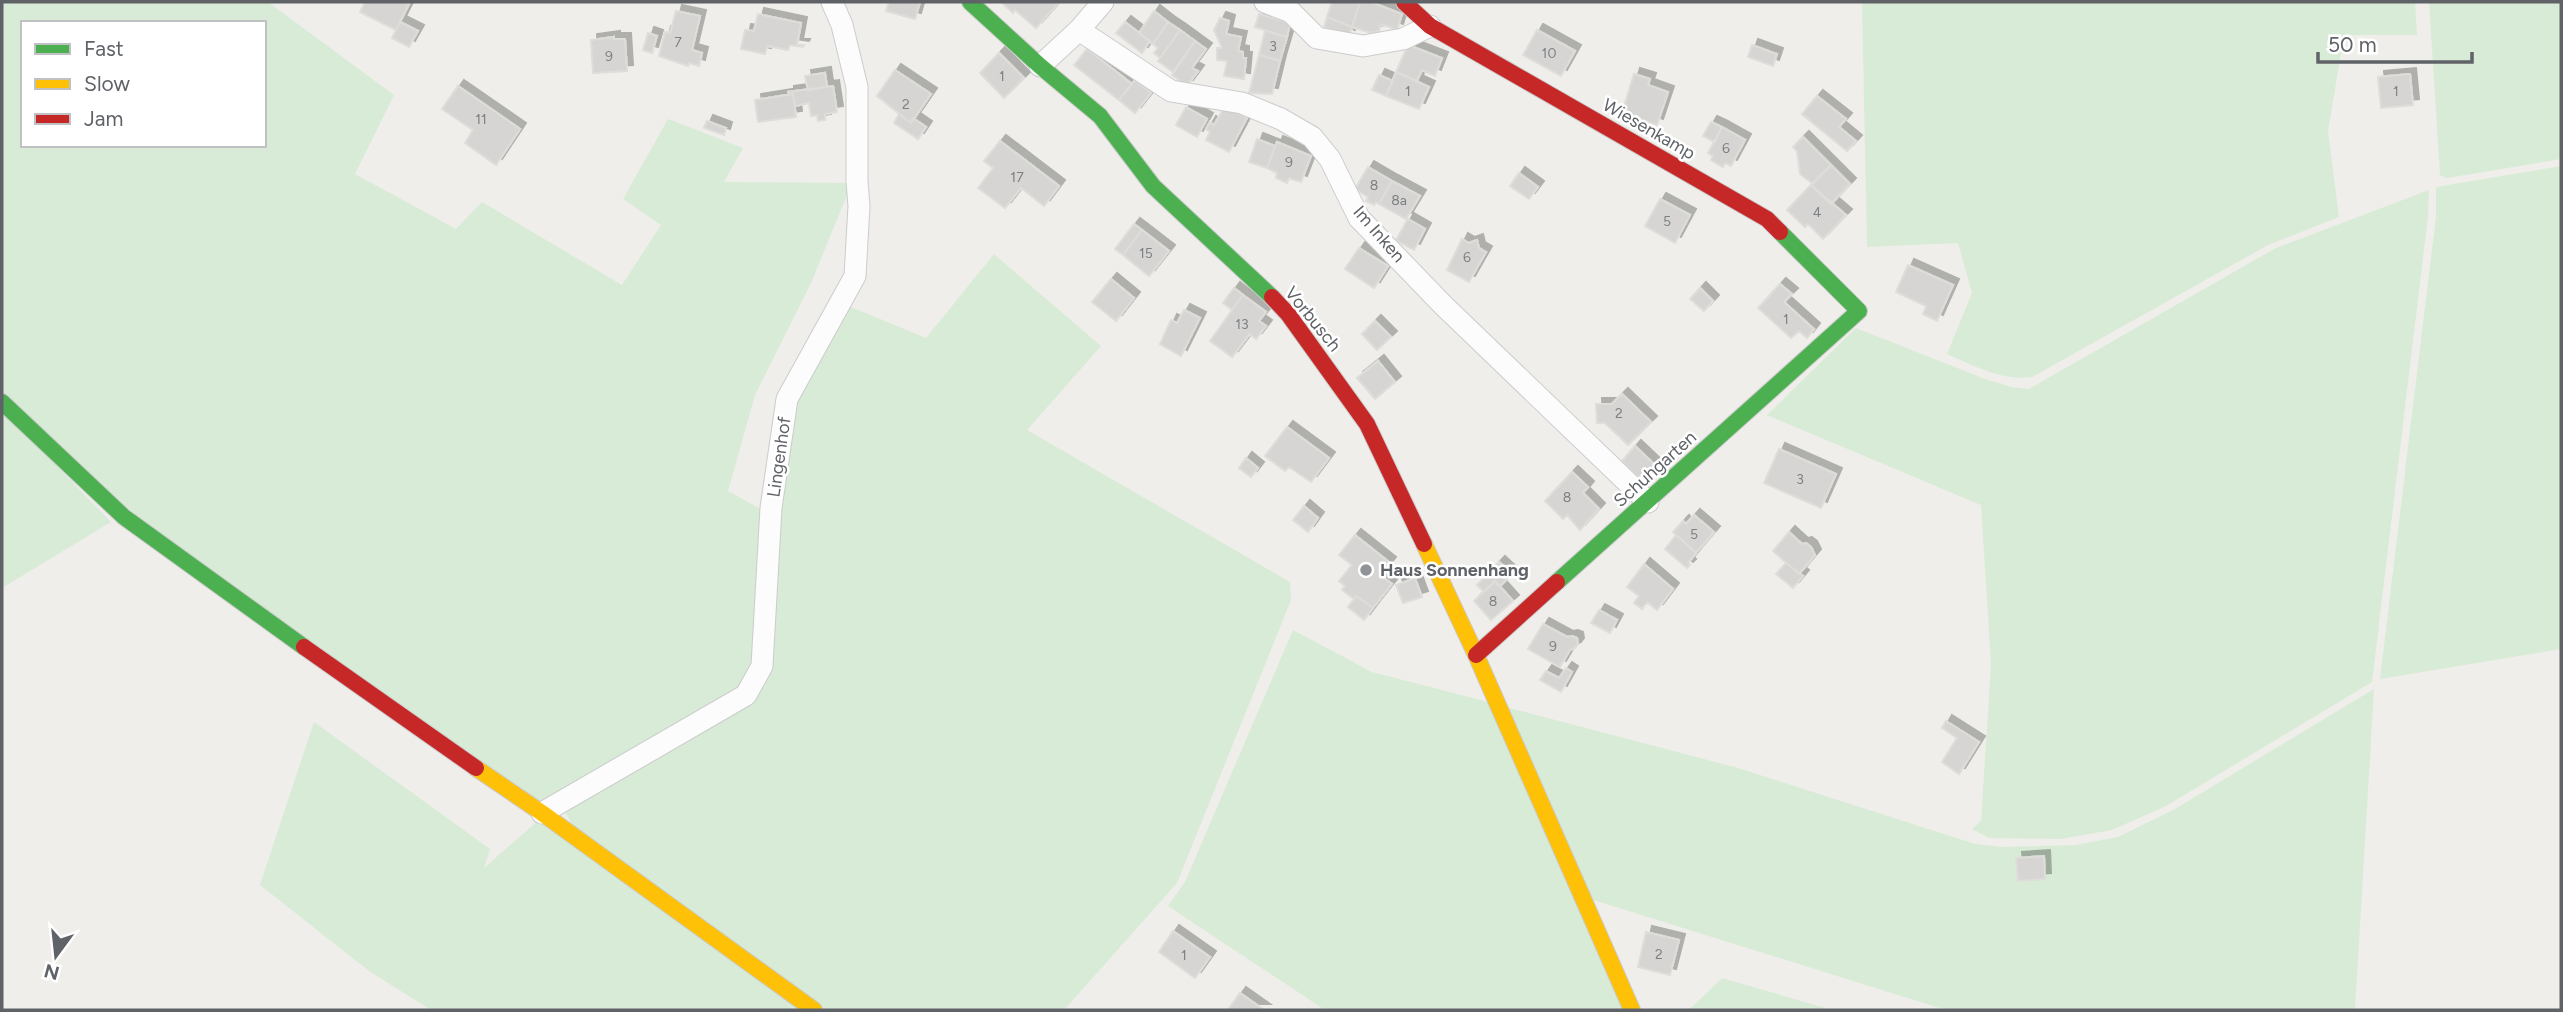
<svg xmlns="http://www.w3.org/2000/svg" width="2563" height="1012" viewBox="0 0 2563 1012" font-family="Figtree,sans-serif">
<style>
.green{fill:#d8ebd6;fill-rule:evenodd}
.building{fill:#d6d5d3;stroke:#deddd9;stroke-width:2;filter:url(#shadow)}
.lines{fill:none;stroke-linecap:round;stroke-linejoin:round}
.street-casing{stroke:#cbcccc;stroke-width:23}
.fast-casing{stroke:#cacacb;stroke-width:18}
.slow-casing{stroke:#cacacb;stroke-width:18}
.jam-casing{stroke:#cacacb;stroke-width:18}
.street{stroke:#fdfcfc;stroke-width:21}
.fast{stroke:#4caf50;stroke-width:16}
.slow{stroke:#ffc107;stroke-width:16}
.jam{stroke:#c62828;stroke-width:16}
.poi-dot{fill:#919496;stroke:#fff;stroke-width:2.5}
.labels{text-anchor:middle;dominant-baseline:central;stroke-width:5;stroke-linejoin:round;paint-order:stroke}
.number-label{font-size:14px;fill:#7e8184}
.street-label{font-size:18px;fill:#5f6368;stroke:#fff}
.poi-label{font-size:18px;font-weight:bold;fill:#5f6368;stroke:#fff;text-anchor:start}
</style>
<defs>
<filter id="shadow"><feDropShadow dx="6" dy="-6" stdDeviation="0" flood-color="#0004"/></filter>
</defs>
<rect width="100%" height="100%" fill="#efeeea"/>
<path class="green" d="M 2,2 L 268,2 L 394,95 L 355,174 L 456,229 L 482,202 L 622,285 L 661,225 L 623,199 L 668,119 L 743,148 L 724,182 L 852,183 L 811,283 L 755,395 L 728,491 L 764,511 L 758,664 L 741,692 L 543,804 L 168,544 L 2,394 ZM 23,23 L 264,23 L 264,145 L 23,145 Z
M 1862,2 L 2415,2 L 2417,35 L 2344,35 L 2328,131 L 2339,217 L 2268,245 L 2032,377 C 2001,381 1975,366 1947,354 L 1972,293 L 1958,243 L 1867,247 Z
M 2429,2 L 2561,2 L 2561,159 L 2447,178 L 2440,175 Z
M 2561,166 L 2561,649 L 2380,679 L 2436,216 L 2436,187 Z
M 2429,190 L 2428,216 L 2372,682 L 2166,806 L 2112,830 L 2060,839 L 1989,838 L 1972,829 L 1981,821 L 1991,665 L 1981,505 L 1767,415 L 1856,328 L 1985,379 L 2011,387 L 2029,389 L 2276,248 Z
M 994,254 L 1101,346 L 1027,430 L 1290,582 L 1291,600 L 1177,883 L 1064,1010 L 826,1010 L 576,833 L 564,809 L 750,695 L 792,398 L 846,305 L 926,338 Z
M 2,409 L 111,522 L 2,588 Z
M 1293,630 L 1372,672 L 1488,702 L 1625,1010 L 1325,1010 L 1168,906 L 1185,882 Z
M 2374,689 L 2355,1010 L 1946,1010 L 1587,898 L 1502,706 L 1738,768 L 1975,844 L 2002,847 L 2076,845 L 2118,837 L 2175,809 Z
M 314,722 L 490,849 L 484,868 L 541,818 L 806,1010 L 431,1010 L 369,971 L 260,885 Z
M 1722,978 L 1832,1010 L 1689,1010 Z"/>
<path class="building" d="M 365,2 L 404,2 L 409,4 L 396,30 L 360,12 Z
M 889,2 L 920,2 L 915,19 L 886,11 Z
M 1001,2 L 1059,2 L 1036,28 L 1015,10 L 1013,13 Z
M 1332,2 L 1360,2 L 1352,27 L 1327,17 Z
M 1360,2 L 1371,2 L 1402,14 L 1397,30 L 1381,24 L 1379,31 L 1371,33 L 1352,27 Z
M 676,11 L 700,16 L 692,50 L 702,53 L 699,66 L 689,63 L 688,66 L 659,56 L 665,32 L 670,33 Z
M 1154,11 L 1168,22 L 1153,44 L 1139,33 Z
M 758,14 L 801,23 L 797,45 L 804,45 L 803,47 L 790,45 L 788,50 L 767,46 L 765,54 L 741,49 L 745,30 L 754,31 Z
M 1259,14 L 1290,23 L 1287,37 L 1255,27 Z
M 1327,17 L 1352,27 L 1349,36 L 1324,27 Z
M 1220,18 L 1229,21 L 1226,34 L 1241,37 L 1238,51 L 1243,52 L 1243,58 L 1246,58 L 1244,79 L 1224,76 L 1227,61 L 1217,60 L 1217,48 L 1222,48 L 1214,30 Z
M 400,22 L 418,31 L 409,47 L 392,38 Z
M 1125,22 L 1150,41 L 1142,53 L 1116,33 Z
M 1168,22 L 1180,30 L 1160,58 L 1154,53 L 1158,48 L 1153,44 Z
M 1180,30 L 1195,41 L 1173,72 L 1158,61 Z
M 1537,30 L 1575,51 L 1561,76 L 1523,55 Z
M 1265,31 L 1287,37 L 1280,61 L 1259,55 Z
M 648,33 L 657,36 L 652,53 L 643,50 Z
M 614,37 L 614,39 L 625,39 L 627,71 L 593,73 L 591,40 Z
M 1195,41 L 1206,49 L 1192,68 L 1198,71 L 1187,86 L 1172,75 Z
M 1408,45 L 1442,58 L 1435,76 L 1422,70 L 1417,81 L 1396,72 Z
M 1752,45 L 1777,54 L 1773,66 L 1748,57 Z
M 1087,49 L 1132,84 L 1119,100 L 1074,65 Z
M 999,53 L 1024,78 L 1004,98 L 980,73 Z
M 1259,55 L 1280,61 L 1272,94 L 1249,93 Z
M 895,70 L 931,94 L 911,123 L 877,96 Z
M 1396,72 L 1429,87 L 1419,109 L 1386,96 Z
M 825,73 L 827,87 L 808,90 L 805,76 Z
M 1634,74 L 1650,79 L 1648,85 L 1668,92 L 1657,125 L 1622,113 Z
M 2410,74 L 2413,105 L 2381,108 L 2378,77 Z
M 1379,75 L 1393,81 L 1386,96 L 1372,90 Z
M 1135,80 L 1151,93 L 1135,113 L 1119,100 Z
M 458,86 L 520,129 L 496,165 L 465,143 L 473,130 L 442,109 Z
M 833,86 L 837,112 L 825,114 L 825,120 L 818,121 L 817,115 L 811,116 L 809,103 L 795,106 L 793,94 L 788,95 L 788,92 Z
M 793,94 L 796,117 L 758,122 L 755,100 Z
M 1817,96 L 1846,119 L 1839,127 L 1856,141 L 1847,151 L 1802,114 Z
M 1225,106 L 1247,118 L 1229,152 L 1206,140 L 1210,132 L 1206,129 L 1210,122 L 1214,125 Z
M 1186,107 L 1207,119 L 1197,137 L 1176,125 Z
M 899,114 L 911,123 L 913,118 L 926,127 L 918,139 L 894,123 Z
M 707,121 L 726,128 L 724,135 L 704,128 Z
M 1711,122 L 1722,127 L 1715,142 L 1703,136 Z
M 1722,127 L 1745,140 L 1731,166 L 1725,163 L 1723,167 L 1711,160 L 1713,156 L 1708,153 Z
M 1803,137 L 1831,165 L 1813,184 L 1800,174 L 1797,151 L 1793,147 Z
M 1257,139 L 1275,146 L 1267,168 L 1249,162 Z
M 1000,141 L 1059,186 L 1044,206 L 1021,188 L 1005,208 L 978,188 L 993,168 L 984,161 Z
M 1277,142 L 1311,156 L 1301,182 L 1289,178 L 1287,183 L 1276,178 L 1277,173 L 1267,168 Z
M 1831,165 L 1850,184 L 1831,204 L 1811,185 Z
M 1368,167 L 1392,181 L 1379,204 L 1376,202 L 1374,205 L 1366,201 L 1368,197 L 1355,189 Z
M 1519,173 L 1538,187 L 1529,199 L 1510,186 Z
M 1392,181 L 1420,196 L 1406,219 L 1379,204 Z
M 1811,185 L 1846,215 L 1823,239 L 1808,224 L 1805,227 L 1787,210 Z
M 1660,199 L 1690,215 L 1675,243 L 1645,226 Z
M 1408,219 L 1425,229 L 1414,250 L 1396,240 Z
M 1134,224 L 1142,230 L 1123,255 L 1115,249 Z
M 1142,230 L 1169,251 L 1149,276 L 1123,255 Z
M 1462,239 L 1469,243 L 1477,240 L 1479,248 L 1486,252 L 1469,282 L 1447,270 Z
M 1359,248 L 1388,266 L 1374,288 L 1345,269 Z
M 1908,265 L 1953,285 L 1937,321 L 1923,314 L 1926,306 L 1896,292 Z
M 1111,279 L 1134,298 L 1116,321 L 1092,302 Z
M 1780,284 L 1792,294 L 1784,302 L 1814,329 L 1807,338 L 1799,331 L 1791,338 L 1758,308 Z
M 1234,288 L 1243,295 L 1232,310 L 1223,303 Z
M 1700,288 L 1713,301 L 1704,311 L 1690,299 Z
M 1243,295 L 1266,312 L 1259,321 L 1266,326 L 1256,339 L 1250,334 L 1232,357 L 1210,341 Z
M 1184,310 L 1200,318 L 1181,356 L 1160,344 L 1171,320 L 1177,323 Z
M 1375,321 L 1391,337 L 1377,350 L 1362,334 Z
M 1378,361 L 1395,382 L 1375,399 L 1357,378 Z
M 1622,394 L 1651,422 L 1628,445 L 1605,423 L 1597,423 L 1596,404 L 1612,404 Z
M 1287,427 L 1329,458 L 1311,482 L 1289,467 L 1285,471 L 1265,456 Z
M 1635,446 L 1655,465 L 1641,480 L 1622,461 Z
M 1779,449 L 1836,474 L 1821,508 L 1764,483 Z
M 1246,458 L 1258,468 L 1251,477 L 1239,468 Z
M 1572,472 L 1588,487 L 1583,493 L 1599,509 L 1580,530 L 1567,515 L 1563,519 L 1545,501 Z
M 1304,506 L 1318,518 L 1308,532 L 1293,520 Z
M 1694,515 L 1714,532 L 1696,553 L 1673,532 L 1683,521 L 1686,524 Z
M 1789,532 L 1802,544 L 1806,543 L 1811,547 L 1815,555 L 1799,574 L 1773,551 Z
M 1355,535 L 1390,563 L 1380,575 L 1392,584 L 1373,608 L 1356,596 L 1354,599 L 1342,590 L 1345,586 L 1339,581 L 1352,565 L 1339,555 Z
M 1676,535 L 1696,553 L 1688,563 L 1690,565 L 1687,568 L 1665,549 Z
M 1499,562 L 1512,574 L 1500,586 L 1495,581 L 1484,592 L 1477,585 Z
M 1786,563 L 1803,576 L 1793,588 L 1776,574 Z
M 1644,564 L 1673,589 L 1657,610 L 1647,602 L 1642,609 L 1634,603 L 1639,596 L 1627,587 Z
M 1415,578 L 1422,597 L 1403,603 L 1396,585 Z
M 1495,581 L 1513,601 L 1491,620 L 1474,601 Z
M 1356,596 L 1373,608 L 1364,620 L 1348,607 Z
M 1599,610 L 1617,620 L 1610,633 L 1591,623 Z
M 1543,624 L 1567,637 L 1572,636 L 1577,638 L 1578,644 L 1575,648 L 1570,650 L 1560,667 L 1528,649 Z
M 1566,668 L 1572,672 L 1561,692 L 1540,680 L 1546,671 L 1559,678 Z
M 1946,721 L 1979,742 L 1959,774 L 1942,762 L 1957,738 L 1942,728 Z
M 2044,856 L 2045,879 L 2018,881 L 2016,858 Z
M 1173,931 L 1210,957 L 1195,978 L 1159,952 Z
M 1646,932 L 1679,940 L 1670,975 L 1638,967 Z
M 1240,993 L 1264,1010 L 1228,1010 Z"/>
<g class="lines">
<g class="street-casing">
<path id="street" d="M 1265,2 L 1291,12 L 1317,38 L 1363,46 L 1403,39 L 1430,26
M 1079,30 L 1171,91 L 1242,103 L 1281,119 L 1312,137 L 1330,159 L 1359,218 L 1443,305 L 1648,502
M 1040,66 L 1079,30 L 1103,2
M 542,813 L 746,695 L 762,666 L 771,508 L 787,399 L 855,276 L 859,206 L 857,181 L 857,87 L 842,25 L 832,2"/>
</g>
<g class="fast-casing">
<path id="fast" d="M 970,2 L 1040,66 L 1100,116 L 1153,186 L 1272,297
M 2,402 L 124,517 L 304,647
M 1557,582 L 1859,311 L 1780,232"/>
</g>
<g class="slow-casing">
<path id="slow" d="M 1424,544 L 1476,655 L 1632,1010
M 476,768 L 542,813 L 814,1010"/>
</g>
<g class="jam-casing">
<path id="jam" d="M 1404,2 L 1430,26 L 1767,219 L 1780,232
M 1272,297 L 1288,314 L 1367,424 L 1424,544
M 304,647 L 476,768
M 1476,655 L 1557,582"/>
</g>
<use href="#street" class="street"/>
<use href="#fast" class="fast"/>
<use href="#slow" class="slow"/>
<use href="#jam" class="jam"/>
</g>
<circle class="poi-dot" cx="1366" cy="570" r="7"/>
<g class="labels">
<g class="number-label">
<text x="678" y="42">7</text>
<text x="1273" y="46">3</text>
<text x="1549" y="53">10</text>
<text x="609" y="56">9</text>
<text x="1002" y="76">1</text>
<text x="1408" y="91">1</text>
<text x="2396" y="91">1</text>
<text x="906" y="104">2</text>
<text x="481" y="119">11</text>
<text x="1726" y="148">6</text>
<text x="1289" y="162">9</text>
<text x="1017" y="177">17</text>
<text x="1374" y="185">8</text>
<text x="1399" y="200">8a</text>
<text x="1817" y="212">4</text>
<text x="1667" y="221">5</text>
<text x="1146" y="253">15</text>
<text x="1467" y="257">6</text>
<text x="1786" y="319">1</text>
<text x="1242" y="324">13</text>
<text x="1619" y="413">2</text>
<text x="1800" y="479">3</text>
<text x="1567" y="497">8</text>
<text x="1694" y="534">5</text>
<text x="1493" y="601">8</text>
<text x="1553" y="646">9</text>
<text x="1659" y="954">2</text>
<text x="1184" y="955">1</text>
</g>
<g class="street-label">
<text transform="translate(1649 129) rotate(30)">Wiesenkamp</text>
<text transform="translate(1379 234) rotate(49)">Im Inken</text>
<text transform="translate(1313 319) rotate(51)">Vorbusch</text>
<text transform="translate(779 457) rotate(-82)">Lingenhof</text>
<text transform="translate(1655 469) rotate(-42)">Schuhgarten</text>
</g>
<g class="poi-label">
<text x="1380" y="570">Haus Sonnenhang</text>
</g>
</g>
<rect width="2563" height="1012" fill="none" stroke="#5f6368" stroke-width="7"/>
<rect x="21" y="21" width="245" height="126" fill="#ffffff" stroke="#bfc1c3" stroke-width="2"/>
<rect x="35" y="44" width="35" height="10" fill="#4caf50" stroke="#bfc1c3" stroke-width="2"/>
<text x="84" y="56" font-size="21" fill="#5f6368">Fast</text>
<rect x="35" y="79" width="35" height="10" fill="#ffc107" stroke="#bfc1c3" stroke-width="2"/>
<text x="84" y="91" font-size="21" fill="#5f6368">Slow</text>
<rect x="35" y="114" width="35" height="10" fill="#c62828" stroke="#bfc1c3" stroke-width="2"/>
<text x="84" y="126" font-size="21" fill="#5f6368">Jam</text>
<g transform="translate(56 956) rotate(195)" stroke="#ffffff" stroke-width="5" paint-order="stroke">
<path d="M0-5L12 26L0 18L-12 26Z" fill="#5f6368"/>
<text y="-10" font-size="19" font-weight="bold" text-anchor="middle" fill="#5f6368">N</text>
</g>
<path d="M2318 52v10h154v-10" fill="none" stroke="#5f6368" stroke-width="3.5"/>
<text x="2328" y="52" font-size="21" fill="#5f6368" stroke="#ffffff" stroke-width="5" paint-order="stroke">50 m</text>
</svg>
